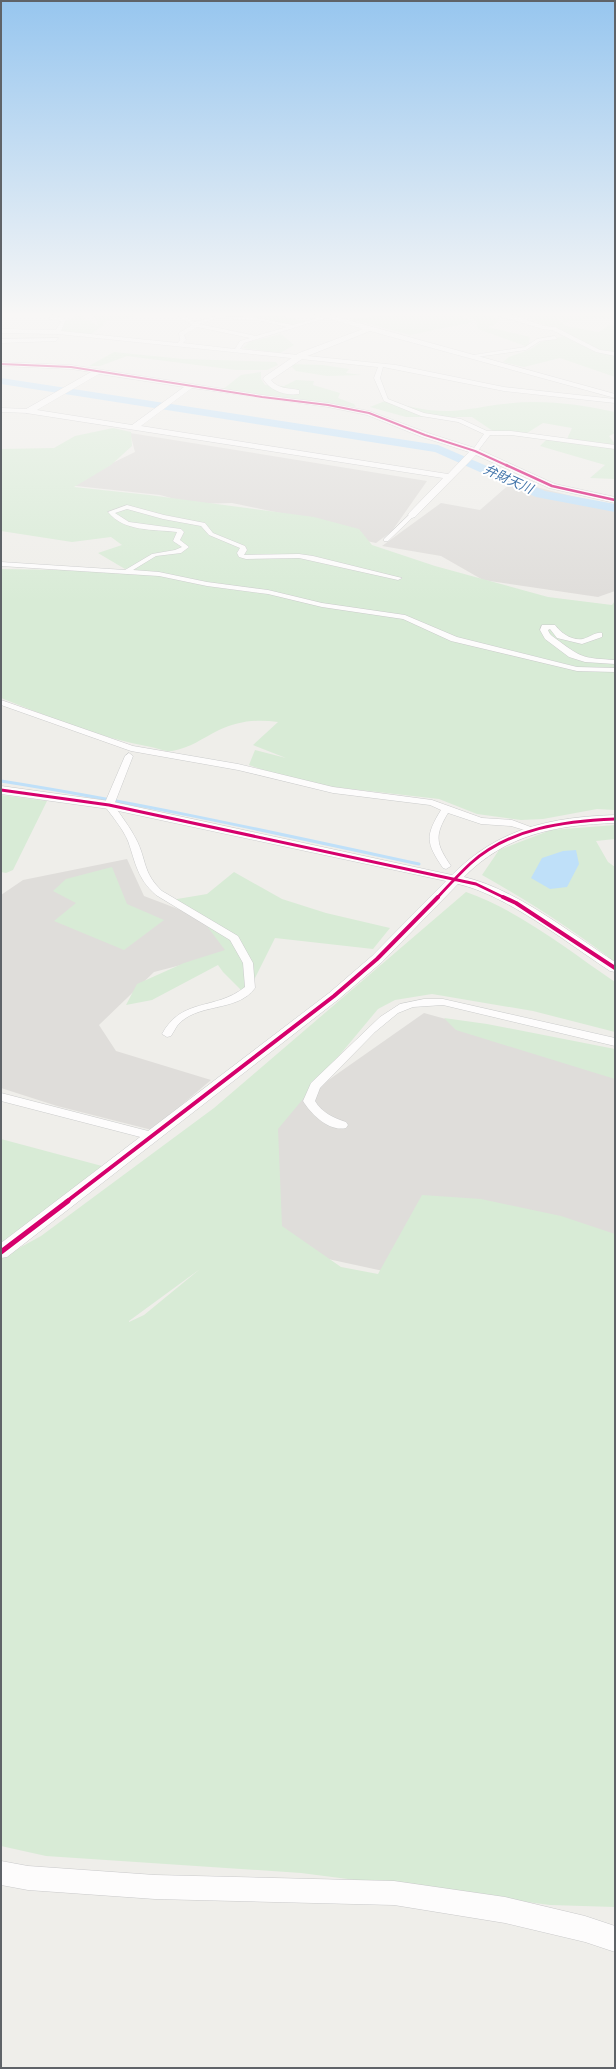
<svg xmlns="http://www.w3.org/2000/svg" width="616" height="2069" viewBox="0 0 616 2069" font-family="'Alegreya Sans','Noto Sans JP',sans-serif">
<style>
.industrial{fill:#dfddda}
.green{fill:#d8ebd6;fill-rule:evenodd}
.water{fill:#bfe0f9}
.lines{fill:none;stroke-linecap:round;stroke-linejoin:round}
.stream{stroke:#bfe0f9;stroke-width:3}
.river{fill:#bfe0f9;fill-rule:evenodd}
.street-casing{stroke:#cbcccc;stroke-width:1}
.secondary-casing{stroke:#cacacb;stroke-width:1}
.street{fill:#fdfcfc;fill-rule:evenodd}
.secondary{fill:#fdfcfc;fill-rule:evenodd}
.cycleway-far4-casing{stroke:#fff;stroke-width:3}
.cycleway-far3-casing{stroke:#fff;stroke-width:4}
.cycleway-far2-casing{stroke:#fff;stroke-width:5}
.cycleway-far1-casing{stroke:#fff;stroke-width:6}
.cycleway-casing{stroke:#fff;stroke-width:8}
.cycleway-far4{stroke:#d6006c;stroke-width:2}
.cycleway-far3{stroke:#d6006c;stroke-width:2.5}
.cycleway-far2{stroke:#d6006c;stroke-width:3}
.cycleway-far1{stroke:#d6006c;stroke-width:4}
.cycleway{stroke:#d6006c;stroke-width:5}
.labels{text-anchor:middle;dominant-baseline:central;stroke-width:4;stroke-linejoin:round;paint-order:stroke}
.far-water-label{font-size:13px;font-style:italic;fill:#4174aa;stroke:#fff}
</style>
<rect width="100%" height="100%" fill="#efeeea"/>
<path class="industrial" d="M 130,433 L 427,481 L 392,531 L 376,543 L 338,535 L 328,523 L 232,503 L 193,504 L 160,495 L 67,485 L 135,452 Z
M 519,480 L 536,487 L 615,507 L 615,591 L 598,597 L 483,580 L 441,556 L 382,546 L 441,503 L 480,510 L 511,483 Z
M 127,859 L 144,896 L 215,923 L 231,952 L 154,972 L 99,1025 L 116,1051 L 211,1080 L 152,1130 L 57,1106 L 1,1088 L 1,895 L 23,880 Z
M 424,1013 L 615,1066 L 615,1321 L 133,1217 Z"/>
<path class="green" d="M 75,314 L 84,314 L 83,319 L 93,322 L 98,327 L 96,319 L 91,314 L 138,314 L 127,319 L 107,320 L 102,326 L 90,335 L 58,332 L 64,320 L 74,319 Z
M 395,314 L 458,314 L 473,322 L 410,335 L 351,319 Z
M 465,314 C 478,314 489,314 500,320 L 496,324 L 488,327 L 530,337 L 528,347 L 478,329 L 476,321 Z
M 504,314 L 552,314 L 566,326 L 599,332 L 609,325 L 615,326 L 615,377 L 560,358 L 524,367 L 503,362 L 509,357 L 531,349 L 541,342 L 568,335 L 526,317 Z
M 553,314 L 615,314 L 615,318 L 595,318 L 564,322 Z
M 263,315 L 278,315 L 304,321 L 291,325 L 254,317 Z
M 281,334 L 294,345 L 280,353 L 243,348 L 249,342 Z
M 114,352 L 183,359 L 276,362 L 278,365 L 267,370 L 236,370 L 127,356 L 100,366 L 89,366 Z
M 289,364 L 323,365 L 349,369 L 346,373 L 362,375 L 327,376 L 296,371 Z
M 261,372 L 261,379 L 265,385 L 284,386 L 296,380 L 314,381 L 313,385 L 340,393 L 338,398 L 354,404 L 356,407 L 257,396 L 222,390 L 241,375 Z
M 385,401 C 407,406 429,412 451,411 C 469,410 486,406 503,404 C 541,399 578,404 615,412 L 615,431 L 612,430 L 615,433 L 609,436 L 615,444 L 615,479 L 590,478 L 605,465 L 540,446 L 546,440 L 567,439 L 572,428 L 543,423 L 527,433 L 493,431 L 472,417 L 406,417 L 370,407 Z
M 113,428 L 131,432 L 132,446 L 111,465 L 74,487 L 149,495 L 314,517 L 359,529 L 372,545 L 435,566 L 548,597 L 612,605 L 615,601 L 615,810 L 597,809 L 543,819 L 521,820 L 477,814 L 439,799 L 299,783 L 249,765 L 255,750 L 286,758 L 253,745 L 278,722 C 257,719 238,721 219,730 C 203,738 190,748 172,751 C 166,752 157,748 151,747 C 99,738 50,717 1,698 L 1,569 L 124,571 L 130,568 L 125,569 L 98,553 L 122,545 L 111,537 L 72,542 L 1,531 L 1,449 L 54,448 L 75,436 Z
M 1,795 L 47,801 L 13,870 L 6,873 L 1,872 Z
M 615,825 L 615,839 L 596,841 L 608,862 L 615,867 L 615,962 C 573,930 528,901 482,875 L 499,850 L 551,830 Z
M 112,867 L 127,904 L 164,920 L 124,950 L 54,921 L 76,903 L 53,891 L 66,879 Z
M 234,872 L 282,899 L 326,913 L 390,928 L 373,949 L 275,938 L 250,988 L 245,994 L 223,972 L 218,965 L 152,1000 L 126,1005 L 137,984 L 184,963 L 225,950 L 200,917 L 171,900 L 207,894 Z
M 466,892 C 520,911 568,950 615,982 L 615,1032 L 533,1011 L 432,994 L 395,1000 L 378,1009 L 278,1129 L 282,1226 L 341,1267 L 378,1274 L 422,1195 L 481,1199 L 561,1216 L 615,1234 L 615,1907 L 550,1905 L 301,1873 L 46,1856 L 1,1846 L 1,1258 L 41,1236 L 214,1108 ZM 200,1269 L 144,1315 L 129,1322 L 129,1321 Z
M 444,1018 L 487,1024 L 615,1049 L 615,1079 L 456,1030 Z
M 1,1139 L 102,1166 L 1,1245 Z"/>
<path class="water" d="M 576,850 L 579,864 L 567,887 L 550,889 L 531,878 L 542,858 L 563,851 Z"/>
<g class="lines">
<path class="stream" d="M 1,781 C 141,803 280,834 419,864"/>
<path class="river" d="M 1,378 L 438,445 L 545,491 L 615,504 L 615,512 L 536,497 L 435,452 L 1,384 Z"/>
<g class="street-casing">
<path id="street" d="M 50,314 L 66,319 L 61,331 L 178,343 L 180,340 L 179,333 L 192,325 L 175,314 L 181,314 L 195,322 L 217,316 L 257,318 L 293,325 L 324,316 L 326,318 L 244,343 L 240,349 L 396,365 L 504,387 L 615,399 L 615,403 L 504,391 L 383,367 L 380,378 L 388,399 L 424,413 L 461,419 L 487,431 L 511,431 L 615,445 L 615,449 L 511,435 L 490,435 L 477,452 L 473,452 L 472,451 L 484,434 L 458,422 L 421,416 L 384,401 L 374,378 L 378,367 L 58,334 L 1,333 L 1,329 L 56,330 L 61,321 L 50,319 ZM 217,318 L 257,320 L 287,327 L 256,336 L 199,324 ZM 197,327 L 250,338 L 240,341 L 235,349 L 183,343 L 186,340 L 184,335 Z
M 506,314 L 511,314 L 544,326 L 555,327 L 600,350 L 615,352 L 615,356 L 596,352 L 552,330 L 542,329 L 507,318 Z
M 555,336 L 557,339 L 540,341 L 526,350 L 470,358 L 467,356 L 525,347 L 537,339 Z
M 58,338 L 56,341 L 1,343 L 1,339 Z
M 1,408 L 29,409 L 32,411 L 29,413 L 1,412 Z
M 127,505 L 164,515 L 205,523 L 213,533 L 245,546 L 247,550 L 244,555 L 299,554 L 313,556 L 402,578 L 398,580 L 299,558 L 246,559 L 239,557 L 237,553 L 240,548 L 209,535 L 201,526 L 163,519 L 127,509 L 115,513 L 129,522 L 181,529 L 184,532 L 180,540 L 189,547 L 181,553 L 156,556 L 133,570 L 159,572 L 207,582 L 268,590 L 322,603 L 405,615 L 457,637 L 577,667 L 615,668 L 615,672 L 577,671 L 451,641 L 403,619 L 322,607 L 268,594 L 207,586 L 159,576 L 1,566 L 1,562 L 125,570 L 152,554 L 175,550 L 182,547 L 173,541 L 177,532 C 153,529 124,532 108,512 Z
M 410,514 L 415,515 L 388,541 L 384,541 L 384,539 Z
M 542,625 L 555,625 C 561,633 572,641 583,639 C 590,637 595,632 602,633 L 602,637 L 582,644 L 557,638 L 550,629 L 548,630 C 550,636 554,637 559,641 C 583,659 585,658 615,660 L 615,664 L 585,662 L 569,657 L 545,639 L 540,630 Z
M 1,700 L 133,746 L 238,764 L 333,787 L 432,800 L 482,818 L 512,820 L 536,829 L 531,832 L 511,826 L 481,824 L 448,813 C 434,836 436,844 451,866 L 446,869 L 443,868 C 426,843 425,836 441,810 L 430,805 L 333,793 L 238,770 L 131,751 L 1,705 Z
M 129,753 L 133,756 L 114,805 C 121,816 130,827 136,839 C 147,860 142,872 162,891 L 238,936 L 253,963 L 255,988 C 237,1013 196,1002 177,1026 C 175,1029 173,1033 171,1036 L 167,1037 L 162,1034 C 182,997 215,1011 245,987 L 243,963 L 230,940 L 156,895 C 137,878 136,864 128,841 C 123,829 112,816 104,805 L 125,756 Z
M 424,999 L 443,999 L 615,1038 L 615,1046 L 443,1005 L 413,1007 L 398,1013 L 375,1032 L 320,1088 L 315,1101 C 322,1113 334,1118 346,1122 L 348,1125 L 346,1128 C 329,1132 311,1114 303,1101 L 311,1083 L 380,1017 L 400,1004 Z
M 1,1093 L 152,1132 L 156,1133 L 158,1136 L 156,1139 L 152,1140 L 1,1101 Z"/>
</g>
<g class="secondary-casing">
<path id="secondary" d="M 314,314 L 326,314 L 615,394 L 615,398 L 370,331 L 305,357 L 271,380 C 278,389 288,388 299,390 L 299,394 C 286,396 270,391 263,379 L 264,377 L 299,353 L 363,329 Z
M 492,314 L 507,314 L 512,317 L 509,319 Z
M 1,362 L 71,365 L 262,395 L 328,403 L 369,411 L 428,433 L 478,449 L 555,484 L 615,497 L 615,503 L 549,488 L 476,455 L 415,517 L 412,518 L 408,515 L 409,513 L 443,478 L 26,413 L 26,409 L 91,372 L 71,369 L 1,366 ZM 99,374 L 184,387 L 132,425 L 37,410 ZM 192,388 L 328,407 L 367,415 L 422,437 L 469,452 L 448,474 L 141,426 Z
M 1,786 L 109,801 L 452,875 C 498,828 552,817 615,815 L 615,823 C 557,825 506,834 464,877 C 516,889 570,933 615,962 L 615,972 L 610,971 C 567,943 507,895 458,884 L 382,962 L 339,999 L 7,1257 L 1,1258 L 1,1243 L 329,993 L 372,956 L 446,881 L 109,809 L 1,794 Z
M 1,1861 L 28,1866 L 155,1875 L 394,1881 L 505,1897 L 585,1916 L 615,1926 L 615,1952 L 585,1942 L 505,1923 L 394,1905 L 155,1899 L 28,1890 L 1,1885 Z"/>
</g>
<use href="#street" class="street"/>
<use href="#secondary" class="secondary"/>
<g class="cycleway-far4-casing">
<path id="cycleway-far4" d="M 1,364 L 71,367 L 262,397 L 328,405 L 369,413 L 425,435 L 475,451 L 508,466"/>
</g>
<g class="cycleway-far3-casing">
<path id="cycleway-far3" d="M 506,465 L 552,486 L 615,500"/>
</g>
<g class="cycleway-far2-casing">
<path id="cycleway-far2" d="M 1,790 L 109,805 L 476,884 L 505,898
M 437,898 C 448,886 459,874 471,863 C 510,828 565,821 615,819"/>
</g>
<g class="cycleway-far1-casing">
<path id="cycleway-far1" d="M 503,897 L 516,903 L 615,968
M 66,1202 L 334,996 L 377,959 L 438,897"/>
</g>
<g class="cycleway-casing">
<path id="cycleway" d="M 1,1252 L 68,1201"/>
</g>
<use href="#cycleway-far4" class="cycleway-far4"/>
<use href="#cycleway-far3" class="cycleway-far3"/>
<use href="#cycleway-far2" class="cycleway-far2"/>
<use href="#cycleway-far1" class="cycleway-far1"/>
<use href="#cycleway" class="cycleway"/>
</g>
<linearGradient id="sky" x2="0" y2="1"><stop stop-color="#97c6ef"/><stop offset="0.52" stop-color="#f8f7f6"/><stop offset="1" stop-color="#f8f7f6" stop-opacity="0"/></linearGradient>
<rect width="616" height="604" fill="url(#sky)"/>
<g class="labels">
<g class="far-water-label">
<text transform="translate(508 480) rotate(24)">弁財天川</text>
</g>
</g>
<rect width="616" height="2069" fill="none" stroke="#5f6368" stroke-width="4"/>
</svg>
